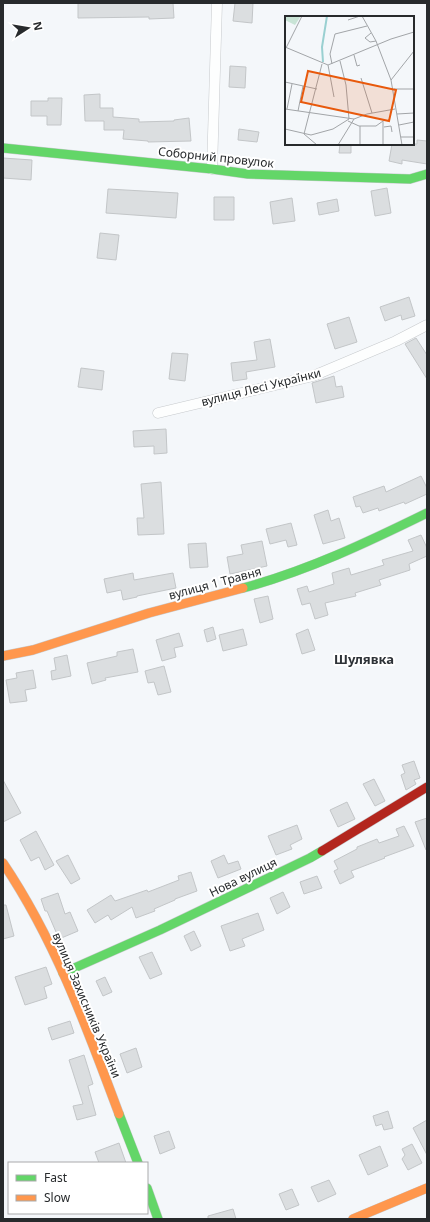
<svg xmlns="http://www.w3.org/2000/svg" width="430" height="1222" viewBox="0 0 430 1222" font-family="'Noto Sans',sans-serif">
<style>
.building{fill:#dbdee0;stroke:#c3c6c8}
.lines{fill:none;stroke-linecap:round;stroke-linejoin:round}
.street-casing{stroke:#c7cacd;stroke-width:11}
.fast-casing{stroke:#c7cacd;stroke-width:10}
.slow-casing{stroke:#c7cacd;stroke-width:10}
.jam-casing{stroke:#c7cacd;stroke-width:10}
.street{stroke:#fdfefe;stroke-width:10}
.fast{stroke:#63d668;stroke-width:9}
.slow{stroke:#ff974d;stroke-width:9}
.jam{stroke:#b3261e;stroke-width:9}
.labels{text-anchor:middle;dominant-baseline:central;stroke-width:4;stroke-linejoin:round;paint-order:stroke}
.street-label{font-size:12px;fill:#272a2c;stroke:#fff}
.neighbourhood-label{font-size:13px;font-weight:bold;fill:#2e3338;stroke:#fff}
.inset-river{fill:none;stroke:#9ad0d1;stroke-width:2}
.inset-road{fill:none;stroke:#a2a5a8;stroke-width:1}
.view{fill:#e8590c;fill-opacity:0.15;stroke:#e8590c;stroke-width:2}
.inset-edge{fill:none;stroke:#272a2c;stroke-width:2}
</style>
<rect width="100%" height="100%" fill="#f4f7fa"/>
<path class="building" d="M 78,3 L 173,3 L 174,18 L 149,19 L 149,17 L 78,18 Z
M 235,3 L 253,3 L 252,23 L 233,21 Z
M 230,66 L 246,67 L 245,88 L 229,87 Z
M 100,94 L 100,108 L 113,108 L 113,117 L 139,119 L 139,122 L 174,121 L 174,120 L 189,118 L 191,141 L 148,142 L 148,141 L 123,139 L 124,130 L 104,130 L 104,121 L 85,121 L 84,95 Z
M 48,98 L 62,98 L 61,125 L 47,125 L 47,116 L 31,116 L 31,101 L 48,101 Z
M 239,129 L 259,132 L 257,142 L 238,140 Z
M 417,140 L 427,141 L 427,164 L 402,160 L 402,164 L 389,161 L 392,144 L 417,144 Z
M 340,144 L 351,144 L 351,153 L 339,153 Z
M 3,158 L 32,160 L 31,180 L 3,178 Z
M 387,188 L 391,213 L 375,216 L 371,191 Z
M 108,189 L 178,193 L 176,218 L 106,213 Z
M 214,197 L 234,197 L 234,220 L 214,220 Z
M 292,198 L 295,221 L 273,224 L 270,202 Z
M 337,199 L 339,211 L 319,215 L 317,203 Z
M 100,233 L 119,235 L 116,260 L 97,258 Z
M 409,297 L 415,316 L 402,320 L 401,315 L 385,321 L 380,307 Z
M 349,317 L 357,342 L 335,349 L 327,324 Z
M 416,338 L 427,355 L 427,379 L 405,344 Z
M 270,339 L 275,367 L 246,372 L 247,379 L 233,381 L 231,363 L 257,360 L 254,342 Z
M 172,353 L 188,354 L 185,381 L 169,379 Z
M 81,368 L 104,371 L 102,390 L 78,387 Z
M 334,376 L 336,387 L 342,386 L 344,397 L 316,403 L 312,383 Z
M 166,429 L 167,453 L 154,454 L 154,446 L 134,447 L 133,431 Z
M 421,476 L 427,488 L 427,494 L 405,504 L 404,502 L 379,511 L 378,508 L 363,513 L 360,506 L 356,507 L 353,497 L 384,486 L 386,492 Z
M 161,482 L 164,534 L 138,535 L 137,518 L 144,518 L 141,484 Z
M 328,510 L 331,521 L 339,518 L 345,538 L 323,544 L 314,515 Z
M 291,523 L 297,545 L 288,547 L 286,540 L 270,544 L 266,529 Z
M 421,535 L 427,548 L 427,556 L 409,564 L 410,570 L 379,580 L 381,585 L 355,593 L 356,596 L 325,603 L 328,615 L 315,619 L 310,603 L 302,605 L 297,589 L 307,586 L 309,592 L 334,584 L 332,573 L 349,568 L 351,575 L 384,565 L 382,560 L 413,551 L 408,540 Z
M 262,541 L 267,566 L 230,574 L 227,557 L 243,554 L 241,545 Z
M 206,543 L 208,567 L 190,568 L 188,544 Z
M 133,573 L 134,580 L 173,573 L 176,588 L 137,596 L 137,597 L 123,600 L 121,590 L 107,593 L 104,579 Z
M 268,596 L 273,619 L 260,623 L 254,599 Z
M 213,627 L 216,639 L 207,642 L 204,630 Z
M 243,629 L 247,645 L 223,651 L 219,635 Z
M 308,629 L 315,650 L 302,654 L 296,634 Z
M 179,633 L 183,646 L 174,648 L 176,657 L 162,661 L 156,640 Z
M 133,649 L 138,672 L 105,678 L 106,680 L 92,684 L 87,663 L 117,656 L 117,652 Z
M 67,655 L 71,676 L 52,680 L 51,671 L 56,670 L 54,658 Z
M 164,666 L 171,692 L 158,695 L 154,682 L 148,683 L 145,671 Z
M 33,670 L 36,688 L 25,690 L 27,701 L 10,703 L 6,680 L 17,678 L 16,673 Z
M 414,761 L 420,778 L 414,780 L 416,784 L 406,790 L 401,775 L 405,773 L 402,765 Z
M 374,779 L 385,801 L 375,806 L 363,784 Z
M 3,780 L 21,813 L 3,822 Z
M 347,802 L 355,819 L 338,827 L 330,810 Z
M 427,818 L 427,850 L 426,850 L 415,822 Z
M 297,825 L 302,839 L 290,845 L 292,849 L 276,855 L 268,836 Z
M 404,826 L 414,846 L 384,857 L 385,858 L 351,871 L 354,877 L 340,884 L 334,871 L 338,869 L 334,861 L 357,849 L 357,847 L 377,839 L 379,843 L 399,836 L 396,829 Z
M 36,831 L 54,865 L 45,870 L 39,857 L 31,861 L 20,840 Z
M 68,855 L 80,879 L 71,884 L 56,861 Z
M 224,855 L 228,864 L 238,861 L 241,869 L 218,878 L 211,861 Z
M 191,872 L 197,891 L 175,899 L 175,900 L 154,909 L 155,911 L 136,918 L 132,907 L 111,920 L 108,915 L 95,923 L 87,910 L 111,895 L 115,901 L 147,890 L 148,892 L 179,880 L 178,876 Z
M 317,876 L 322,888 L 304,894 L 300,882 Z
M 283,892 L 290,907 L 277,914 L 270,898 Z
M 58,893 L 65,914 L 70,912 L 78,931 L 59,939 L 47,911 L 45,911 L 41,899 Z
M 3,905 L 6,905 L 14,936 L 3,939 Z
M 258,913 L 264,930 L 242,939 L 245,946 L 230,951 L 221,926 Z
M 194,931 L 201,946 L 191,951 L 184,936 Z
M 152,952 L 162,974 L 150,979 L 139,957 Z
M 46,967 L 52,984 L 44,987 L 47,998 L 25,1005 L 15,977 Z
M 105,977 L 112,992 L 103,996 L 96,981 Z
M 70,1021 L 74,1033 L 52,1040 L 48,1028 Z
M 136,1048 L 142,1067 L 127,1073 L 120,1054 Z
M 84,1055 L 93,1084 L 88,1086 L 96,1115 L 77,1120 L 73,1106 L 83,1104 L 69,1060 Z
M 388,1111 L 393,1128 L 384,1130 L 382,1124 L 376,1126 L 373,1116 Z
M 427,1120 L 427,1155 L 413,1128 Z
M 169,1131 L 175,1148 L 160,1154 L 154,1136 Z
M 119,1143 L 126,1163 L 99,1163 L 95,1152 Z
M 412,1144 L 422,1163 L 408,1170 L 402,1159 L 405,1155 L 402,1149 Z
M 380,1146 L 388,1166 L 368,1175 L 359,1155 Z
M 329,1180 L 336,1194 L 318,1202 L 311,1187 Z
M 292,1189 L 299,1205 L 286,1210 L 279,1194 Z
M 233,1209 L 236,1219 L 208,1219 L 208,1216 Z"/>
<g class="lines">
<g class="street-casing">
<path id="street" d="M 212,169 L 217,3
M 158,413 L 313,376 L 396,341 L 427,325"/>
</g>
<g class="fast-casing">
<path id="fast" d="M 3,148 L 212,169 L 248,174 L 410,179 L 427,174
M 243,588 C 307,571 368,542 427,513
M 63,973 L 160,930 L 310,858 L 322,851
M 119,1114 L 138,1163
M 147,1188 L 158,1219"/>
</g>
<g class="slow-casing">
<path id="slow" d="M 3,656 L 33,650 L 149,613 L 243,588
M 3,863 C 55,940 87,1028 119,1114
M 353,1219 L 427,1188"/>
</g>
<g class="jam-casing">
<path id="jam" d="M 322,851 L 427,787"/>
</g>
<use href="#street" class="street"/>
<use href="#fast" class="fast"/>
<use href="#slow" class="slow"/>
<use href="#jam" class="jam"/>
</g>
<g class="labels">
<g class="street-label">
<text transform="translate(216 157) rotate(6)">Соборний провулок</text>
<text transform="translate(261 387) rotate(-14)">вулиця Лесі Українки</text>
<text transform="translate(215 583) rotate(-15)">вулиця 1 Травня</text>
<text transform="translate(243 877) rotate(-26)">Нова вулиця</text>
<text transform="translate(87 1005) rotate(67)">вулиця Захисників України</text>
</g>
<g class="neighbourhood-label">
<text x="364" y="659">Шулявка</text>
</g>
</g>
<g transform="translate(285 16)">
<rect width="129" height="129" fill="#f4f7fa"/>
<path d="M 0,0 L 16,0 L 10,9 L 0,4 Z" fill="#c9e4d6"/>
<path class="inset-river" d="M 38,46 L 37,31 L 42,0"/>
<path class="inset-road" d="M 77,0 L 91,25 L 106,64 L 117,129M 63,4 L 75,0M 86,17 L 80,22 L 85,26 L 91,25M 0,31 L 43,49 L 106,23 L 129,16M 1,32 L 17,0M 69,39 L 72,50 L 75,49M 47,48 L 45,38 L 50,18 L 82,10M 43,49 L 49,81M 76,62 L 87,97M 106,64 L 129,35M 0,66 L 32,73M 109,73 L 129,73M 0,93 L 69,103 L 82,98 L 110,93M 2,93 L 7,68M 13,95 L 18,70M 112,98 L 129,97M 63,105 L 74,110 L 91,110 L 98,105 L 98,129M 114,109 L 129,106M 75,110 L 75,129M 99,111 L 106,110 L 107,116M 0,113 L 26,119 L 48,113 L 64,103 L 61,69 L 55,45M 116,121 L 129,121M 32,129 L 19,118 L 37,48M 53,129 L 69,103"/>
<path class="view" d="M 23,55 L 111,74 L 104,105 L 16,86 Z"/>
<rect width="129" height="129" class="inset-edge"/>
</g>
<rect width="430" height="1222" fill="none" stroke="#272a2c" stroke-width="8"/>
<rect x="8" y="1162" width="140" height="52" fill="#ffffff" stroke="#a9aaab"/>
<rect x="16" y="1175" width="20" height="6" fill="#63d668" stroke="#a9aaab"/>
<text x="44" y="1182" font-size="12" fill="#272a2c">Fast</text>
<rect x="16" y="1195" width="20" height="6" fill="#ff974d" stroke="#a9aaab"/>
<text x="44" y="1202" font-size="12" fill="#272a2c">Slow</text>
<g transform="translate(28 28) rotate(78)" stroke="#ffffff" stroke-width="3" paint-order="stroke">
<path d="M0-3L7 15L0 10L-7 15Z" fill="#272a2c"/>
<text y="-6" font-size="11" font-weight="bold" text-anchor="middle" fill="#272a2c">N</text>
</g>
</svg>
